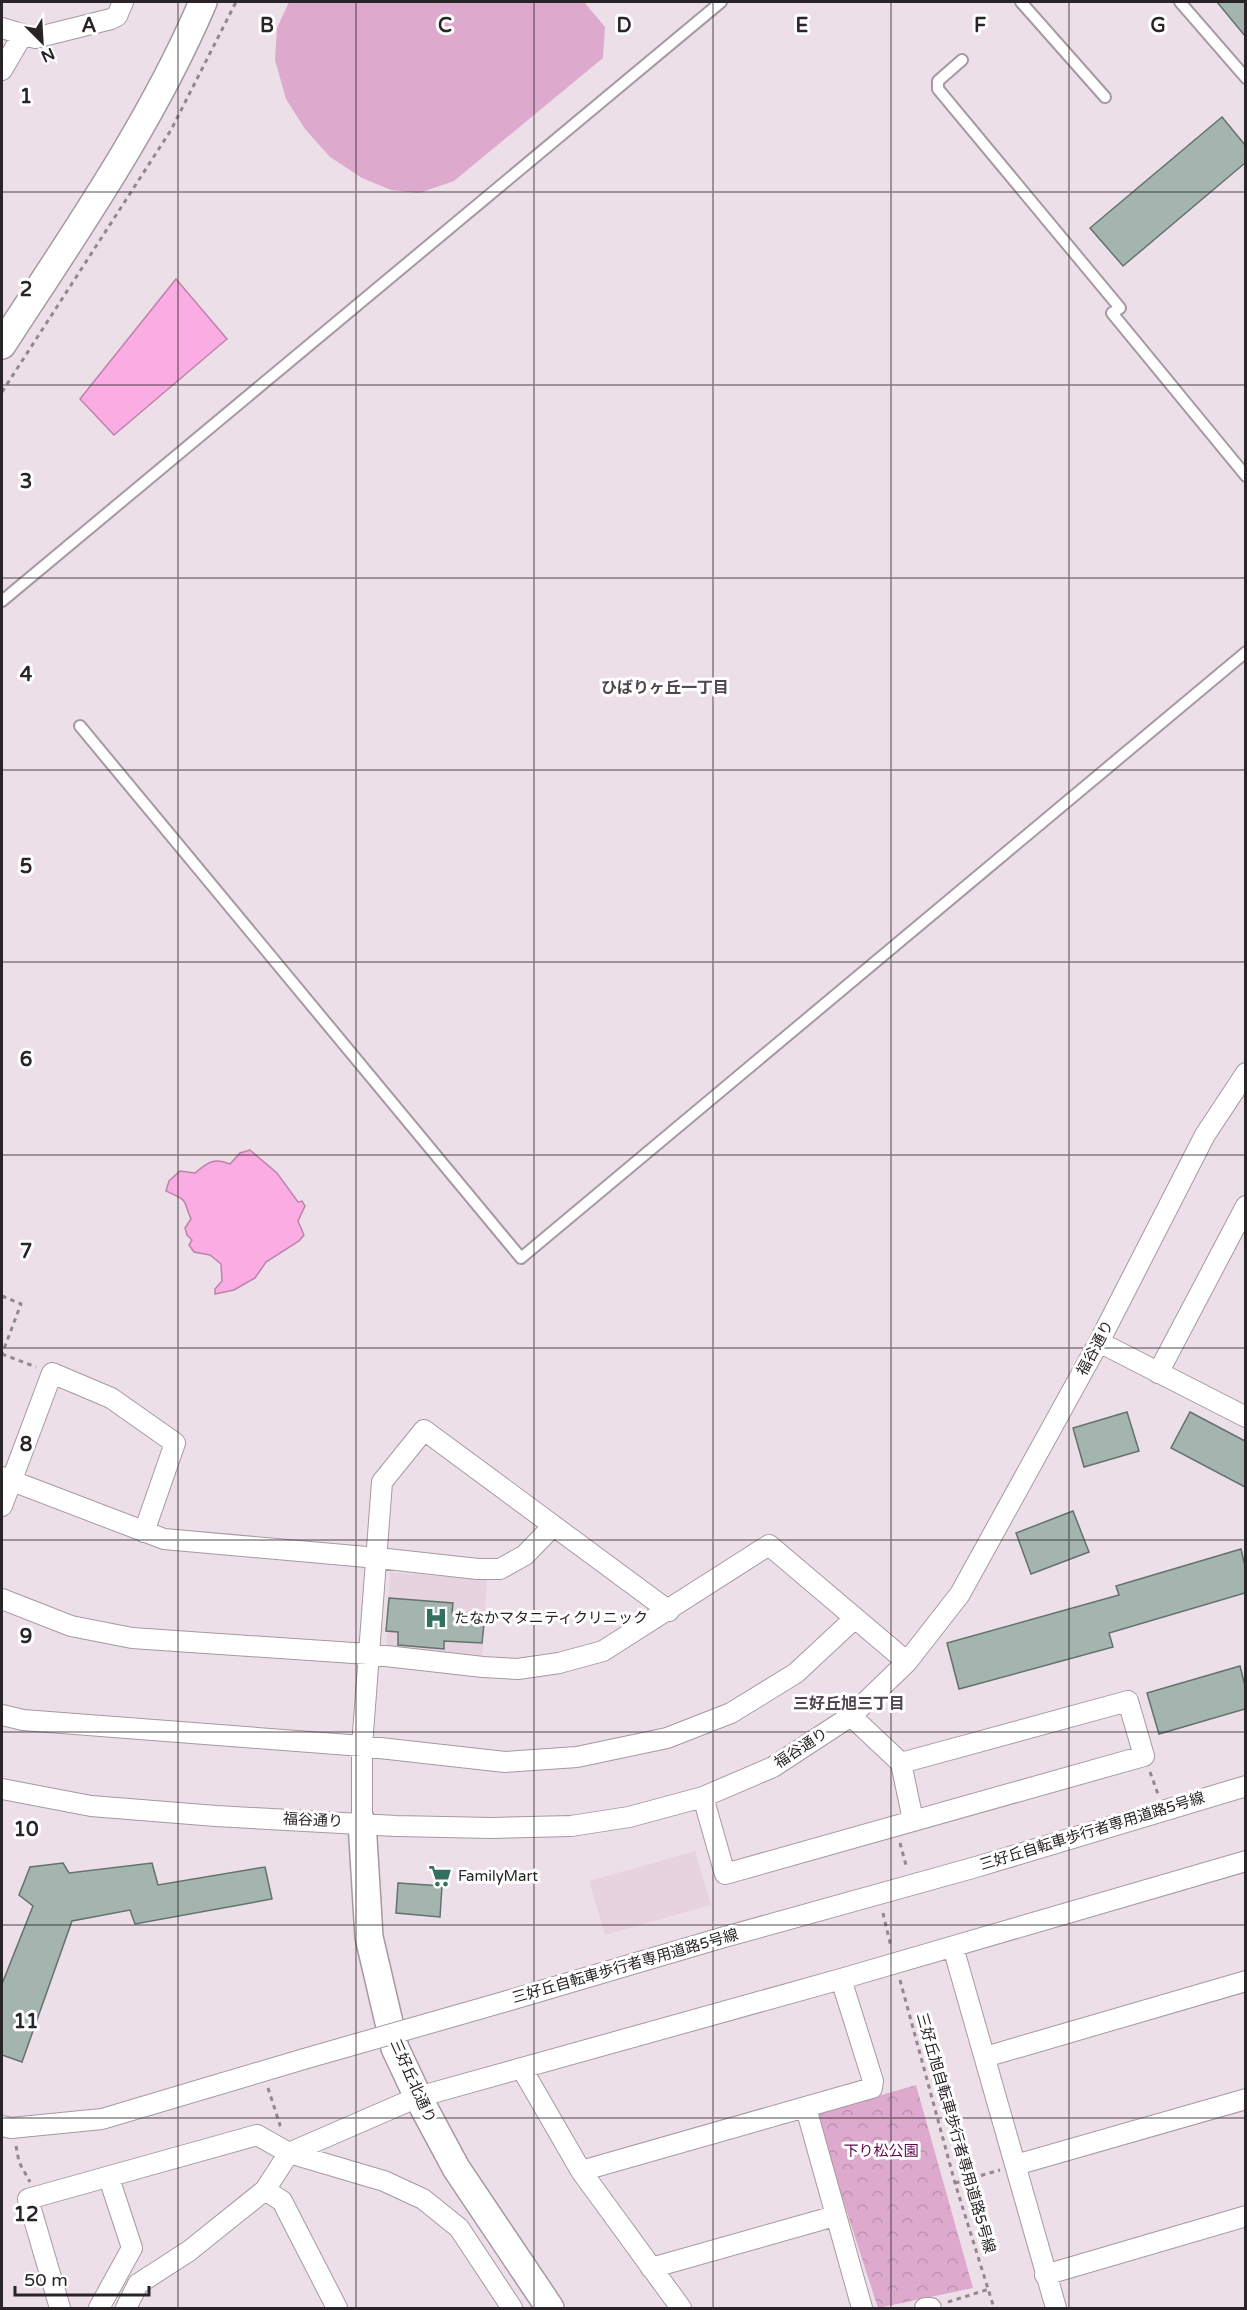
<svg xmlns="http://www.w3.org/2000/svg" width="1247" height="2310" viewBox="0 0 1247 2310" font-family="'Varela Round','Noto Sans JP',sans-serif">
<style>
.built{fill:#e7d2e0}
.green{fill:#ddaacd}
.park{fill:url(#park-crowns)}
.water{fill:#fbace3;stroke:#bc83ab;stroke-width:1.5}
.building{fill:#a4b4ae;stroke:#63726c;stroke-width:1.5}
.lines{fill:none;stroke-linecap:round;stroke-linejoin:round}
.lane-casing{stroke:#a699a1;stroke-width:14}
.street-casing{stroke:#a699a1;stroke-width:22}
.secondary-casing{stroke:#a699a1;stroke-width:30}
.path{stroke:#92888e;stroke-width:3;stroke-dasharray:4.5 4.5;stroke-linecap:butt}
.lane{stroke:#fff;stroke-width:10}
.street{stroke:#fff;stroke-width:20}
.secondary{stroke:#fff;stroke-width:27}
.street-bridge-casing{stroke:#a699a1;stroke-width:22;stroke-linecap:butt}
.street-bridge{stroke:#fff;stroke-width:20}
.grid{fill:none;stroke:#292427;stroke-width:1.5;stroke-opacity:0.55}
.labels{text-anchor:middle;dominant-baseline:central;stroke-width:6;stroke-linejoin:round;paint-order:stroke}
.street-label{font-size:15px;fill:#292427;stroke:#fff}
.poi-label{font-size:15px;fill:#292427;stroke:#fff;text-anchor:start}
.park-label{font-size:15px;fill:#630451;stroke:#fff}
.neighbourhood-label{font-size:16px;font-weight:bold;fill:#51464e;stroke:#fff}
.grid-label{font-size:20px;text-anchor:middle;font-weight:bold;fill:#292427;stroke:#fff;stroke-width:6;stroke-linejoin:round;paint-order:stroke}
</style>
<defs>
<pattern id="park-crowns" width="20" height="18" patternUnits="userSpaceOnUse" patternTransform="scale(1.5)"><rect width="20" height="18" fill="#ddaacd"/><path d="M2 6a3 3 0 1 1 6 0M12 15a3 3 0 1 1 6 0" fill="none" stroke="#be92b0"/></pattern>
</defs>
<rect width="100%" height="100%" fill="#eddfe8"/>
<path class="built" d="M 390,1572 L 487,1580 L 482,1662 L 386,1657 Z
M 695,1851 L 711,1905 L 605,1935 L 589,1881 Z"/>
<path class="green" d="M 289,2 L 584,2 L 605,27 L 603,58 L 454,181 L 419,193 L 391,190 L 362,178 L 330,157 L 305,129 L 286,99 L 275,60 L 277,28 Z"/>
<path class="park" d="M 916,2085 L 973,2288 L 878,2308 L 815,2114 Z"/>
<path class="water" d="M 176,279 L 227,339 L 114,435 L 80,399 Z
M 250,1150 L 277,1173 L 298,1202 L 302,1201 L 305,1206 L 298,1221 L 304,1235 L 299,1241 L 266,1262 L 255,1278 L 234,1290 L 215,1294 L 215,1289 L 222,1281 L 221,1264 L 210,1255 L 194,1252 L 189,1245 L 192,1240 L 187,1235 L 185,1228 L 191,1219 C 182,1198 190,1202 166,1191 L 169,1181 L 180,1171 L 195,1173 C 207,1163 214,1157 230,1164 L 240,1153 Z"/>
<path class="building" d="M 1217,2 L 1245,2 L 1245,36 Z
M 1222,117 L 1245,145 L 1245,163 L 1123,266 L 1090,228 Z
M 1127,1412 L 1139,1451 L 1084,1467 L 1073,1428 Z
M 1190,1412 L 1245,1441 L 1245,1487 L 1171,1448 Z
M 1073,1511 L 1089,1552 L 1031,1574 L 1016,1533 Z
M 1241,1549 L 1245,1566 L 1245,1593 L 1109,1633 L 1113,1647 L 959,1689 L 947,1643 L 1119,1595 L 1116,1586 Z
M 389,1598 L 453,1603 L 452,1613 L 485,1614 L 482,1643 L 444,1641 L 444,1649 L 398,1645 L 398,1632 L 386,1631 Z
M 1240,1666 L 1245,1686 L 1245,1709 L 1159,1734 L 1147,1693 Z
M 63,1863 L 69,1873 L 152,1863 L 158,1885 L 265,1867 L 272,1899 L 135,1924 L 130,1910 L 72,1921 L 22,2062 L 2,2055 L 2,1984 L 33,1906 L 19,1895 L 30,1867 Z
M 398,1883 L 442,1886 L 440,1917 L 396,1913 Z"/>
<g class="lines">
<g class="lane-casing">
<path id="lane" d="M 1021,2 L 1105,97
M 1180,2 L 1246,78
M 962,60 L 938,81 L 938,89 L 1120,308 L 1112,313 L 1246,476
M 2,601 L 721,2
M 80,726 L 521,1258 L 1246,652"/>
</g>
<g class="street-casing">
<path id="street" d="M 2,28 L 35,38 L 111,19 L 117,16 L 123,2
M 2,70 L 22,36
M 1099,1342 L 1246,1417
M 1158,1373 L 1246,1206
M 2,1477 L 164,1539 L 378,1558 L 478,1569 L 500,1569 L 525,1555 L 553,1526
M 2,1506 L 52,1373 L 111,1398 L 175,1443 L 144,1532
M 2,1599 L 71,1626 L 132,1638 L 368,1654 L 483,1667 L 518,1669 L 559,1663 L 603,1651 L 769,1545 L 907,1662
M 2,1715 L 23,1720 L 362,1746 L 505,1762 L 577,1757 L 667,1738 L 731,1713 L 796,1673 L 855,1618
M 901,1763 L 913,1820
M 2,1789 L 91,1806 L 216,1816 L 396,1826 L 492,1828 L 571,1826 L 629,1817 L 703,1797 L 773,1767 L 851,1716 L 907,1662 L 960,1594 L 1099,1342 L 1205,1135 L 1246,1073
M 703,1797 L 725,1874 L 1144,1756 L 1128,1701 L 901,1763 L 851,1716
M 362,1822 L 362,1746 L 382,1482 L 424,1430 L 669,1611
M 953,1947 L 1056,2308
M 507,2001 L 721,1938 L 976,1867 L 1246,1786
M 985,2057 L 1246,1981
M 522,2069 L 581,2171 L 681,2308
M 806,2108 L 862,2308
M 2,2126 L 11,2128 L 102,2119 L 304,2059
M 1016,2165 L 1246,2099
M 581,2171 L 872,2088 L 873,2081 L 841,1979
M 265,2190 L 282,2201 L 337,2308
M 651,2268 L 835,2216
M 1045,2275 L 1246,2216
M 60,2308 L 28,2199 L 257,2135 L 289,2153 L 384,2181 L 423,2199 L 459,2228 L 512,2308
M 99,2308 L 132,2248 L 109,2178
M 126,2308 L 138,2284 L 189,2251 L 265,2190 L 289,2153 L 418,2097 L 841,1979 L 1246,1861
M 925,2308 L 931,2308"/>
</g>
<g class="secondary-casing">
<path id="secondary" d="M 2,345 C 74,234 151,124 203,2
M 362,1822 L 369,1937 L 395,2048 L 418,2097 L 456,2168 L 550,2308"/>
</g>
<path class="path" d="M 2,392 L 171,130 L 236,2
M 2,1296 L 21,1304 L 2,1354
M 2,1354 L 36,1367
M 1150,1772 L 1158,1794
M 900,1843 L 907,1869
M 883,1913 L 891,1947
M 900,1980 L 955,2183 L 994,2308
M 268,2088 L 280,2125 L 278,2126
M 16,2146 L 19,2162 L 30,2182
M 955,2183 L 1000,2170
M 948,2302 L 989,2289"/>
<use href="#lane" class="lane"/>
<use href="#street" class="street"/>
<use href="#secondary" class="secondary"/>
<g class="street-bridge-casing">
<path id="street-bridge" d="M 304,2059 L 507,2001"/>
</g>
<use href="#street-bridge" class="street-bridge"/>
</g>
<path class="grid" d="M 178,2 L 178,2308M 356,2 L 356,2308M 534,2 L 534,2308M 713,2 L 713,2308M 891,2 L 891,2308M 1069,2 L 1069,2308M 2,192 L 1246,192M 2,385 L 1246,385M 2,578 L 1246,578M 2,770 L 1246,770M 2,962 L 1246,962M 2,1155 L 1246,1155M 2,1348 L 1246,1348M 2,1540 L 1246,1540M 2,1732 L 1246,1732M 2,1925 L 1246,1925M 2,2118 L 1246,2118"/>
<defs>
<g id="hospital-bare" transform="scale(1.8)"><path d="M-5-5h3v3.5h4V-5h3V5h-3V1.5h-4V5h-3Z" fill="#32715f" stroke="#fff" stroke-width="2.5" paint-order="stroke"/></g>
<g id="supermarket-bare" transform="scale(1.8)"><path d="M-6-5.5h2.5l.6 2H6L4.5 2H-2.5L-4.4-4H-6ZM-1.5 3.2a1.3 1.3 0 1 0 .1 0ZM3 3.2a1.3 1.3 0 1 0 .1 0Z" fill="#32715f" stroke="#fff" stroke-width="2.5" paint-order="stroke"/></g>
</defs>
<g fill-rule="evenodd">
<use href="#hospital-bare" x="436" y="1618"/>
<use href="#supermarket-bare" x="440" y="1876"/>
</g>
<g class="labels">
<g class="street-label">
<text transform="translate(1095 1348) rotate(-62)">福谷通り</text>
<text transform="translate(801 1748) rotate(-33)">福谷通り</text>
<text transform="translate(313 1820) rotate(3)">福谷通り</text>
<text transform="translate(1092 1831) rotate(-17)">三好丘自転車歩行者専用道路5号線</text>
<text transform="translate(625 1966) rotate(-16)">三好丘自転車歩行者専用道路5号線</text>
<text transform="translate(413 2081) rotate(66)">三好丘北通り</text>
<text transform="translate(956 2133) rotate(74)">三好丘旭自転車歩行者専用道路5号線</text>
</g>
<g class="poi-label">
<text x="454" y="1618">たなかマタニティクリニック</text>
<text x="458" y="1876">FamilyMart</text>
</g>
<g class="park-label">
<text x="881" y="2151">下り松公園</text>
</g>
<g class="neighbourhood-label">
<text x="665" y="688">ひばりヶ丘一丁目</text>
<text x="849" y="1704">三好丘旭三丁目</text>
</g>
</g>
<g class="grid-label">
<text x="89" y="32">A</text>
<text x="267" y="32">B</text>
<text x="445" y="32">C</text>
<text x="624" y="32">D</text>
<text x="802" y="32">E</text>
<text x="980" y="32">F</text>
<text x="1158" y="32">G</text>
<text x="26" y="103">1</text>
<text x="26" y="296">2</text>
<text x="26" y="488">3</text>
<text x="26" y="681">4</text>
<text x="26" y="873">5</text>
<text x="26" y="1066">6</text>
<text x="26" y="1258">7</text>
<text x="26" y="1451">8</text>
<text x="26" y="1643">9</text>
<text x="26" y="1836">10</text>
<text x="26" y="2028">11</text>
<text x="26" y="2221">12</text>
</g>
<rect width="1247" height="2310" fill="none" stroke="#292427" stroke-width="6"/>
<g transform="translate(42 42) rotate(156)" stroke="#ffffff" stroke-width="4.5" paint-order="stroke">
<path d="M0-4.5L10 22L0 15L-10 22Z" fill="#292427"/>
<text y="-9" font-size="16" font-weight="bold" text-anchor="middle" fill="#292427">N</text>
</g>
<path d="M15 2286v9h134v-9" fill="none" stroke="#292427" stroke-width="3"/>
<text x="24" y="2286" font-size="18" fill="#292427" stroke="#ffffff" stroke-width="4.5" paint-order="stroke">50 m</text>
</svg>
